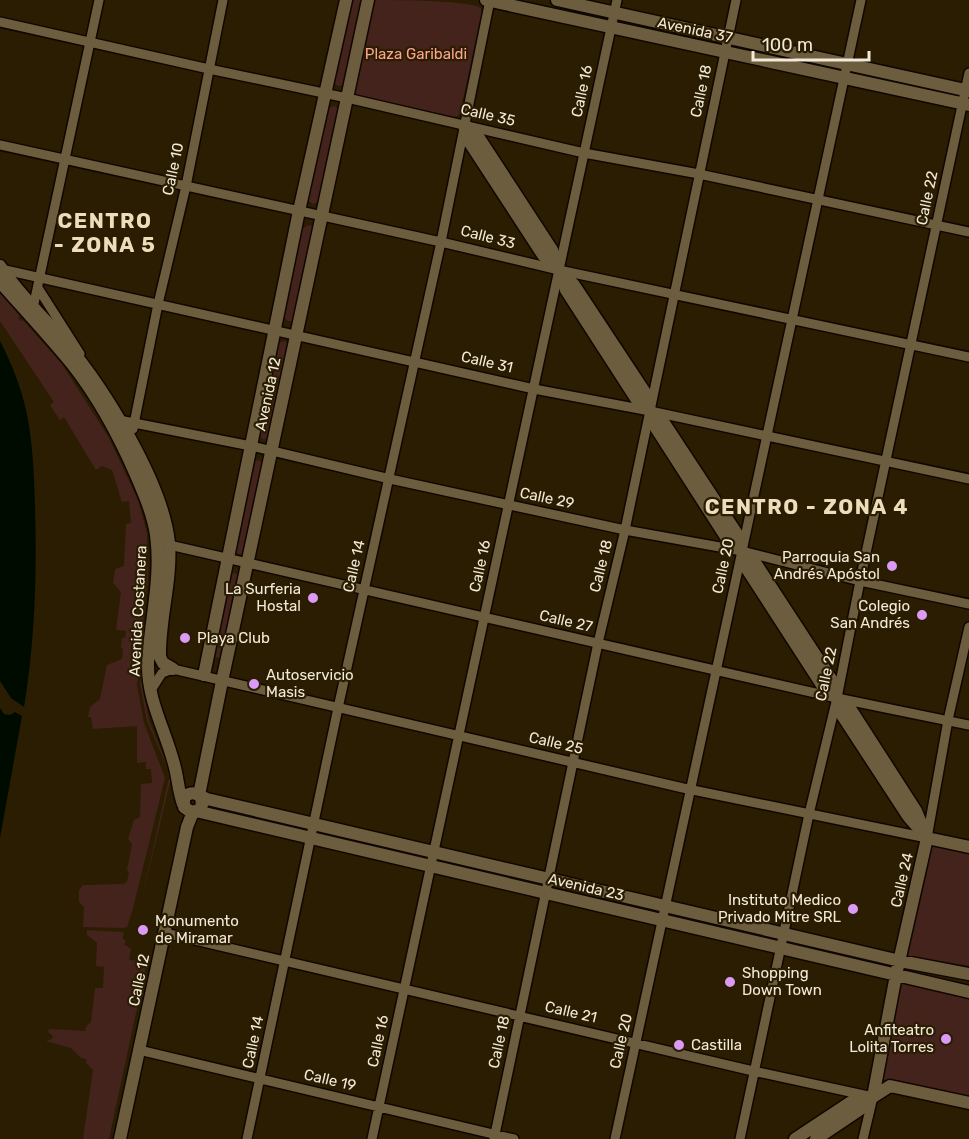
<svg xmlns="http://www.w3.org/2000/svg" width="969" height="1139" viewBox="0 0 969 1139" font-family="Rubik,sans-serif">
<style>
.green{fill:#44231d}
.water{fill:#000b00}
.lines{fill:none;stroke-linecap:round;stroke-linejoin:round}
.street-casing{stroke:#100700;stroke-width:12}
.secondary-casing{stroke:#100700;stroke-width:15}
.street{stroke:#6c5d3f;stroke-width:9}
.secondary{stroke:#6c5d3f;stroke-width:12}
.poi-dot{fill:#da9af6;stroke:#2a1d01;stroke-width:2}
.labels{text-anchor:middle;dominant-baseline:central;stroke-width:4.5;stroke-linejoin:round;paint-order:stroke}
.street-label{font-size:15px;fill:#f2ead9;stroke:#2a1d01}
.park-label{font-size:15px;fill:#fea38f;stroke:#2a1d01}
.poi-label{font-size:15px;fill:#f2ead9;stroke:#2a1d01;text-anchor:end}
.district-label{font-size:21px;font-weight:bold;letter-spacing:1.5px;fill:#edb;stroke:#2a1d01}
</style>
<rect width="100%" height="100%" fill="#2a1d01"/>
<path class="green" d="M 350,0 L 364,0 L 344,85 L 338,86 L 333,82 Z
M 372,0 C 395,0 466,0 481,8 L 482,14 L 460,112 L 458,116 L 453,117 L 357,96 L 353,93 Z
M 335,106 L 339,110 L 319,202 L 313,204 L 309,201 L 308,196 L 328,108 Z
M 309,225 L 313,227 L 293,321 L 288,321 L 283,317 L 301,229 Z
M 0,293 L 20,316 L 18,318 L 21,321 L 23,320 L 62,364 L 109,438 L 138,500 L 147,533 L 148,577 L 137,685 L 144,723 L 165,778 L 132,912 L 127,927 L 123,928 L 83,927 L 84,907 L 79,902 L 79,890 L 83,885 L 124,884 L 127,881 L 129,873 L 127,870 L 132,844 L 128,839 L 134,820 L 140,817 L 141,784 L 152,783 L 151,769 L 146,769 L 146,762 L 137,763 L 137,726 L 93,729 L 91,717 L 88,717 L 90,707 L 100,699 L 107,665 L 122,659 L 123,649 L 121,648 L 122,638 L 125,638 L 126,631 L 116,630 L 121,592 L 113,583 L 115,569 L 124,566 L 126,524 L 131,523 L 129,501 L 122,502 L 112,470 L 102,466 L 96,470 L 64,417 L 60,420 L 50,405 L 54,402 L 0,321 Z
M 285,341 L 289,345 L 270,438 L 263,439 L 258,435 L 278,343 Z
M 71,369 L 112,435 L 142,498 L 152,532 L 153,577 L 142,684 L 149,721 L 168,767 L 171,778 L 139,911 L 169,778 L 167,767 L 147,721 L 140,684 L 151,577 L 150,532 L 141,499 L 122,456 L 70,370 Z
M 259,460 L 263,463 L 245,553 L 239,554 L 235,552 L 251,464 L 255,461 Z
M 234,573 L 239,574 L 224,659 L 210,656 L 228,575 Z
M 930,845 L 969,853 L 969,969 L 906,955 Z
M 87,930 L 123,932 L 124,935 L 122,937 L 126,942 L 124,944 L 131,949 L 129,960 L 140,961 L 140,956 L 148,957 L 109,1139 L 83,1139 L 93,1070 L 86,1063 L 87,1059 L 81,1058 L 71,1048 L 46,1041 L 52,1039 L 53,1036 L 48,1032 L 49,1029 L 85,1031 L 86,1027 L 91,1022 L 95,988 L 103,988 L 104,967 L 96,966 L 97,943 L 87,935 Z
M 901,983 L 969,998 L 969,1097 L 881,1079 Z"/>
<path class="water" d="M 0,341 C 11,362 21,387 26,410 C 33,442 34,474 35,506 C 37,574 35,641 24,707 L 11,698 L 0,681 Z
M 0,708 L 4,714 L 10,715 L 15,712 L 22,716 L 0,838 Z"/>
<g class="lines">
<g class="street-casing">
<path id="street" d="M 0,22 L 209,69 L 347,98 L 584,153 L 699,174 L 969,232
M 0,145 L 441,242 L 559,270 L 969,357
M 1,269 L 534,389 L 650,411 L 969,479
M 38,288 L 80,354
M 33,308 L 99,0
M 119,420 L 251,446 L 390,479 L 625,530 L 742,551 L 860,581 L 969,604
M 133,429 L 158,304 L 186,186 L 223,0
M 165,544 L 837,698 L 969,725
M 151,690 L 162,673 L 173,669 L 683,788 L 927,838 L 948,720 L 969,627
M 165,933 L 753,1071 L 873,1097 L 863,1139
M 139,1050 L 514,1139
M 247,1139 L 338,708 L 441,242 L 490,0
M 372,1139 L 617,0
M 494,1139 L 598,643 L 625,530 L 736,0
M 615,1139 L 861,0
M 740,1139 L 809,814 L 837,698 L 860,581 L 969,73"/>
</g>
<g class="secondary-casing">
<path id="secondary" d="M 486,0 L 969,105
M 557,0 L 969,91
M 464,125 L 470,143 L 543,255 L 559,270 L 566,290 L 637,400 L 650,411 L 656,428 L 728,540 L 742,551 L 747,569 L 824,688 L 837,698 L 842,715 L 908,816 L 927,838
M 466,126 L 479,138 L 552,250 L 559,270 L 574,285 L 646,394 L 650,411 L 664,423 L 737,534 L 742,551 L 756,564 L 833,682 L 837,698 L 851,710 L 916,811 L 923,828
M 0,266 C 19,294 43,317 65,342 C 104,388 163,483 169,543 C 172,581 159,619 160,657 L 163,663 L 173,669
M 0,282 C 24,309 49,336 72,364 C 98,397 119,436 136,475 C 144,494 153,514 156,535 C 162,578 150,621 148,663 C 147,700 165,729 174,764 C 178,777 178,791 183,804
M 204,675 L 299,211 L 346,0
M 199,795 L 221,686 L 368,0
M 201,797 L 202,805 L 199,810 L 191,812 L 184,807 L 184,798 C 192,788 198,796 207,799 L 900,961 L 969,974
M 196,811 L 969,992
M 927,838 L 969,847
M 873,1097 L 896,975 L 927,838
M 120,1139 L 187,827 L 193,812
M 795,1139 L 854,1100 L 873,1097
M 816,1139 L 862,1108 L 873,1097 L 890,1086 L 969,1103"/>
</g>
<use href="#street" class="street"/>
<use href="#secondary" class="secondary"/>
</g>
<g class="poi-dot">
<circle cx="892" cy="566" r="6"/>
<circle cx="313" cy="598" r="6"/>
<circle cx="922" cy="615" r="6"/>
<circle cx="185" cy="638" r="6"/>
<circle cx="254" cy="684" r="6"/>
<circle cx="853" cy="909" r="6"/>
<circle cx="143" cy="930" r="6"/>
<circle cx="730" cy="982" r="6"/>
<circle cx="946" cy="1039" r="6"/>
<circle cx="679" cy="1045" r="6"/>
</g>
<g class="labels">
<g class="street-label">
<text transform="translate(695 30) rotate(12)">Avenida 37</text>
<text transform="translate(582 91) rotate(-78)">Calle 16</text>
<text transform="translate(701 91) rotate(-78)">Calle 18</text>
<text transform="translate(488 115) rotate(13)">Calle 35</text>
<text transform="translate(173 169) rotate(-78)">Calle 10</text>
<text transform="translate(927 198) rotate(-78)">Calle 22</text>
<text transform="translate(488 237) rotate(14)">Calle 33</text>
<text transform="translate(487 362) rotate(13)">Calle 31</text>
<text transform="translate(268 394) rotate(-78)">Avenida 12</text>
<text transform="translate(547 498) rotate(12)">Calle 29</text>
<text transform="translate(354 566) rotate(-77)">Calle 14</text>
<text transform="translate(480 566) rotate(-78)">Calle 16</text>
<text transform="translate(601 566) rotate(-76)">Calle 18</text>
<text transform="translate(723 566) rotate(-78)">Calle 20</text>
<text transform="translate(138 611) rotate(-87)">Avenida Costanera</text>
<text transform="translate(566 621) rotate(13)">Calle 27</text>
<text transform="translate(826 674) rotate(-78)">Calle 22</text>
<text transform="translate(556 743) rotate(13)">Calle 25</text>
<text transform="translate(902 880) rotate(-77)">Calle 24</text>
<text transform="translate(586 887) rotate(13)">Avenida 23</text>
<text transform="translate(139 980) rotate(-78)">Calle 12</text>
<text transform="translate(571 1012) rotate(13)">Calle 21</text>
<text transform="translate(378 1041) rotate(-78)">Calle 16</text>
<text transform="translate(621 1041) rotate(-77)">Calle 20</text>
<text transform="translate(253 1042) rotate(-78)">Calle 14</text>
<text transform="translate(499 1042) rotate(-78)">Calle 18</text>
<text transform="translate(330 1080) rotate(13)">Calle 19</text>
</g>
<g class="park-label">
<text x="416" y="54">Plaza Garibaldi</text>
</g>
<g class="poi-label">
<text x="880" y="557">Parroquia San<tspan x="880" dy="17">Andrés Apóstol</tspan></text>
<text x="301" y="589">La Surferia<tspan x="301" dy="17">Hostal</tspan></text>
<text x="910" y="606">Colegio<tspan x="910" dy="17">San Andrés</tspan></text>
<text x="197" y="638" text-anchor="start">Playa Club</text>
<text x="266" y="675" text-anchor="start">Autoservicio<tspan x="266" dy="17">Masis</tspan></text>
<text x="841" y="900">Instituto Medico<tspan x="841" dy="17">Privado Mitre SRL</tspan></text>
<text x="155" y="921" text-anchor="start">Monumento<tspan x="155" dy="17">de Miramar</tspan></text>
<text x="742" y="973" text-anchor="start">Shopping<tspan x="742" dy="17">Down Town</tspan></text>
<text x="934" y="1030">Anfiteatro<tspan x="934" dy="17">Lolita Torres</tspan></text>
<text x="691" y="1045" text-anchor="start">Castilla</text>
</g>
<g class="district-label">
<text x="105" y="220">CENTRO<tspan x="105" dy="24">- ZONA 5</tspan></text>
<text x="807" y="506">CENTRO - ZONA 4</text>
</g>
</g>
<path d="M753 51v9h116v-9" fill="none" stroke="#f2ead9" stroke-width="3"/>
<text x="762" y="51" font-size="18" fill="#f2ead9" stroke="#2a1d01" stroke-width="4.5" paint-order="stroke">100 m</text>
</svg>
